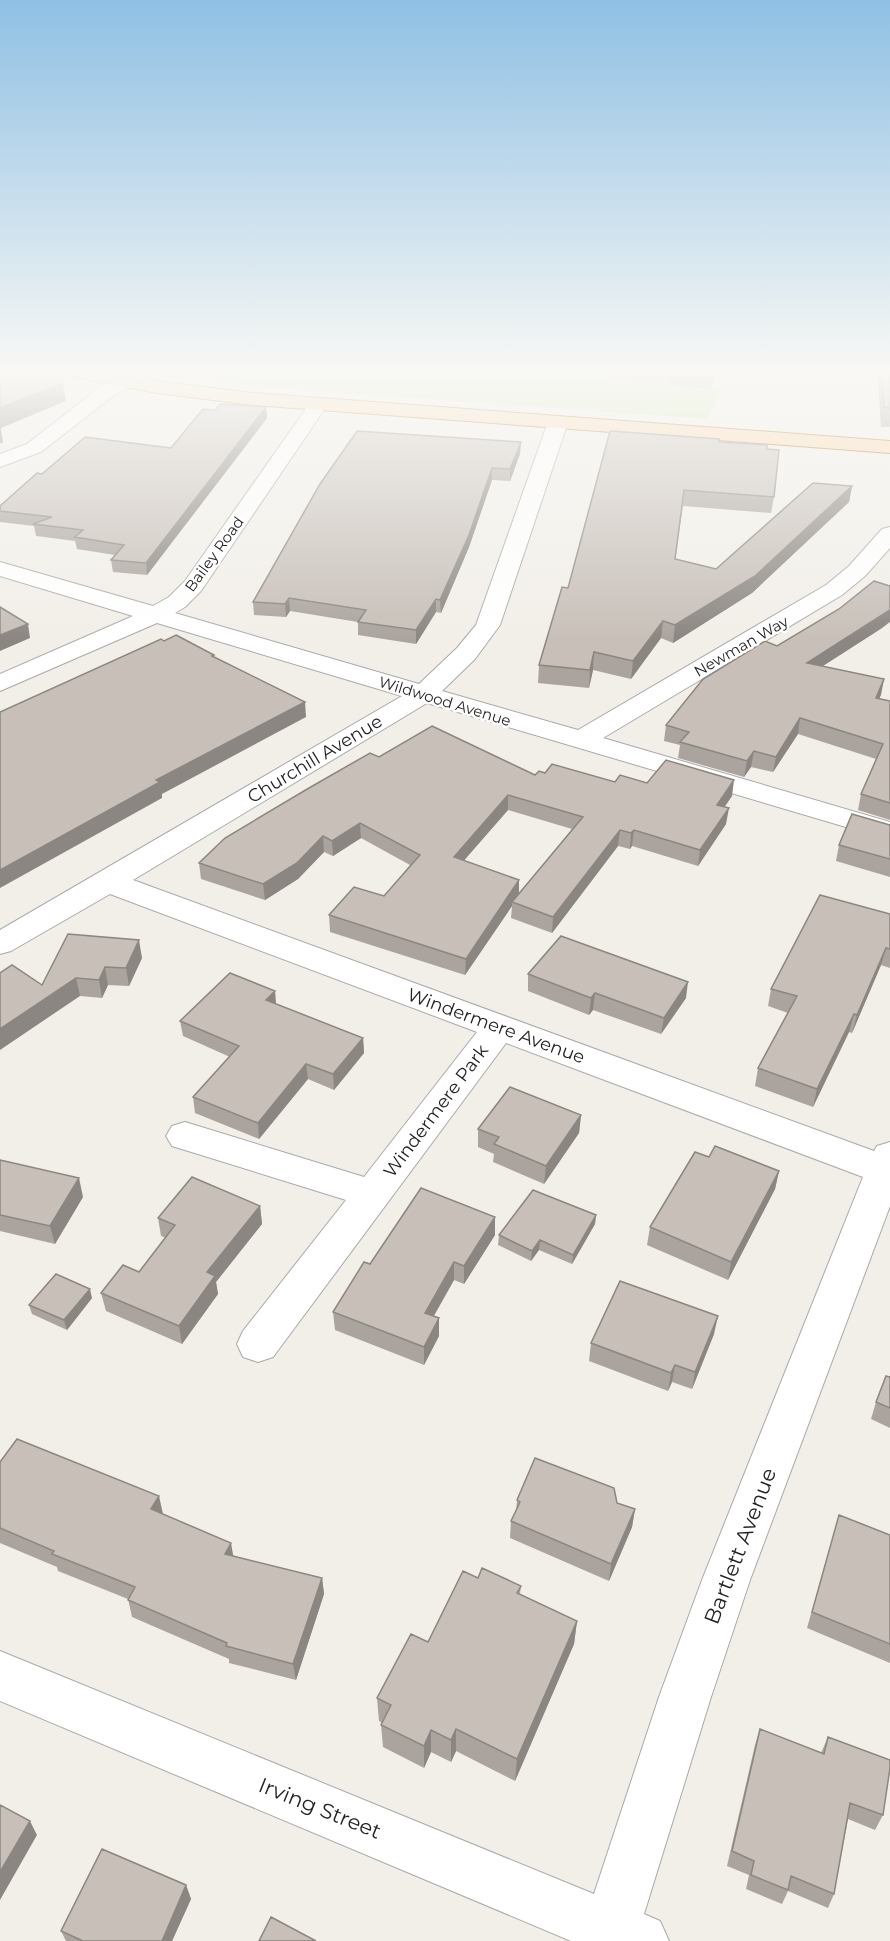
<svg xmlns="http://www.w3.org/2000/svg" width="890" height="1941" viewBox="0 0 890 1941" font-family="Montserrat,sans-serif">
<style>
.grass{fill:#cdebb0}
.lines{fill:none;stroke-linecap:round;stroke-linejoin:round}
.minor-casing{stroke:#a9a9a9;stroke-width:2}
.major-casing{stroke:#a06b00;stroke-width:2}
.minor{fill:#fff;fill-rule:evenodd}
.major{fill:#fcd6a4;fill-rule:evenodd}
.wall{fill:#aba49e;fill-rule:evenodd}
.shaded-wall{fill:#8b8681}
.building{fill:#c7bfb8;stroke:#8b8681;stroke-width:1.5}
.labels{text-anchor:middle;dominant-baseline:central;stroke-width:5;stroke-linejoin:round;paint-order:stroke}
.far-street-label{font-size:15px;fill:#222;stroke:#fff}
.street-label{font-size:18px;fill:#222;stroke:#fff}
.near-street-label{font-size:21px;fill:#222;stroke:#fff}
</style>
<rect width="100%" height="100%" fill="#f2efe9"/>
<path class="grass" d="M 179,369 L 393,369 L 425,372 L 435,369 L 498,369 L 668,380 L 669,385 L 722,390 L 708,419 L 304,390 L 195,379 L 183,376 L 177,371 Z"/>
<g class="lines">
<g class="minor-casing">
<path id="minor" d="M 137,369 L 160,369 L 157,373 L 114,395 L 41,452 L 0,467 L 0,454 L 27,444 L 100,387 Z
M 319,398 L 326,400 L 328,404 L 201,591 L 185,607 L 175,613 L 419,684 L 457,648 L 476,625 L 548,422 L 551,418 L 565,418 L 568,422 L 500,625 L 475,659 L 442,691 L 578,730 L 826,585 L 849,566 L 882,529 L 890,527 L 890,548 L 865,576 L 842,595 L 603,738 L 890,822 L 890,840 L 427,703 L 133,880 L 874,1151 L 877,1146 L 890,1142 L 890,1206 L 750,1580 L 711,1697 L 644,1914 L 660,1921 L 669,1941 L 571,1941 L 0,1701 L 0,1651 L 594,1894 L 659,1697 L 702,1580 L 863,1177 L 506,1043 L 273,1357 L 258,1362 L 243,1357 L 237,1344 L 243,1331 L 346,1200 L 172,1146 L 166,1136 L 172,1126 L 185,1122 L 364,1177 L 477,1032 L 110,894 L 11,951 L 0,954 L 0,930 L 402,696 L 157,623 L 0,691 L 0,674 L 133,616 L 0,576 L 0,562 L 153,606 L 169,597 L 185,581 L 312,400 Z"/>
</g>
<g class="major-casing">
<path id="major" d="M 51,369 L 88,369 L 157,381 L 253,393 L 890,441 L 890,453 L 253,405 L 157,393 L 60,374 L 54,373 Z"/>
</g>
<use href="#minor" class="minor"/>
<use href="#major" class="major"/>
</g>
<path class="wall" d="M 388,369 L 435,369 L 425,372 Z
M 503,369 L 717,369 L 710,389 L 669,385 L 668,380 L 503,371 Z
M 880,369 L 890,369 L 890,427 L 881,427 L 878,378 Z
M 266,407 L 267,418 L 147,575 L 113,572 L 111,560 L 115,555 L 77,549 L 75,541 L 36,536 L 34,526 L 0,522 L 0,506 L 42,474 L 171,448 L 215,410 Z
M 719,442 L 767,449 L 774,497 L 771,513 L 683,506 L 675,559 L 716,569 L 852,486 L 849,502 L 752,593 L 673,643 L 661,638 L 631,679 L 593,670 L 589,688 L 538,683 L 539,665 L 568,588 Z
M 520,454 L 510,481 L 492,480 L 469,547 L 441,613 L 436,612 L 416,644 L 358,635 L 358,622 L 290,611 L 286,617 L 254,615 L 253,602 L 320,484 Z
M 882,628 L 823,666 L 884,679 L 879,699 L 890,701 L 890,820 L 858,810 L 861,794 L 876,759 L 798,734 L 773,772 L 751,767 L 744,777 L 678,758 L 680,745 L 664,741 L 666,725 L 777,646 Z
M 379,757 L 535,775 L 545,773 L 615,782 L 647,783 L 732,796 L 724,807 L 726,824 L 698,866 L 632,846 L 630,849 L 618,846 L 552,933 L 511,918 L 512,906 L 465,975 L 330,932 L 329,915 L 384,896 L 410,865 L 361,838 L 333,856 L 324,852 L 298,879 L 265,900 L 201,879 L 199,863 ZM 508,810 L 572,829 L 519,894 L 464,860 Z
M 890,825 L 890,877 L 836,861 L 839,845 Z
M 890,914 L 890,968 L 881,965 L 852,1033 L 849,1032 L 813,1107 L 755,1086 L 758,1068 L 788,1013 L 768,1006 L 771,989 Z
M 68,934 L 142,958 L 129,986 L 108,985 L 102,998 L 80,996 L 42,985 Z
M 528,974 L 686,998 L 661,1034 L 593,1010 L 589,1015 L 528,991 Z
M 275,991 L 276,1004 L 363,1038 L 364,1053 L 334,1090 L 308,1079 L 259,1139 L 195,1113 L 193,1097 L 230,1057 L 183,1036 L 180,1021 Z
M 581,1115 L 579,1133 L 544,1184 L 493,1162 L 494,1154 L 478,1147 L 478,1129 Z
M 0,1160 L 83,1197 L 55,1244 L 0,1231 Z
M 779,1171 L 775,1189 L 728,1280 L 647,1245 L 650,1227 Z
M 260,1206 L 262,1224 L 216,1282 L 218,1294 L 182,1344 L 106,1311 L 101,1293 L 139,1272 L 166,1238 L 161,1236 L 158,1218 Z
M 596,1215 L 595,1224 L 572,1264 L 539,1250 L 531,1261 L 498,1245 L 499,1235 Z
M 495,1217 L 495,1235 L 464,1284 L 454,1280 L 434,1316 L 439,1318 L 439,1336 L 424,1365 L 335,1330 L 333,1312 Z
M 92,1298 L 67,1330 L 32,1314 L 29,1305 Z
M 714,1334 L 692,1389 L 672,1382 L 668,1391 L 589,1361 L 591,1343 Z
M 890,1377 L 890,1428 L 871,1419 L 876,1402 Z
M 0,1462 L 163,1514 L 233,1556 L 322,1578 L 324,1594 L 296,1680 L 229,1663 L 229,1659 L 132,1617 L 128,1599 L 58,1571 L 57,1567 L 0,1543 Z
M 517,1500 L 617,1503 L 635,1509 L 632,1527 L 609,1581 L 510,1538 L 511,1521 L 516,1511 Z
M 839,1515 L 890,1535 L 890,1663 L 807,1628 Z
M 478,1578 L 521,1586 L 520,1594 L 577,1621 L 574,1644 L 515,1781 L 456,1751 L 451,1762 L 431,1752 L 424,1768 L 383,1747 L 381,1725 L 382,1723 L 379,1721 L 377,1698 L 428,1642 Z
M 760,1729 L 821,1753 L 828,1737 L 883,1815 L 875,1830 L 848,1819 L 834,1894 L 828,1908 L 788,1891 L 782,1904 L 746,1889 L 749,1875 L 727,1866 L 755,1745 Z
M 186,1885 L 191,1899 L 172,1941 L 66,1941 L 61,1931 Z"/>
<path class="shaded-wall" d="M 425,369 L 435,369 L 425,372 Z
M 712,369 L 717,369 L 710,389 L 712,370 Z
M 63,383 L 66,401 L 1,428 L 3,443 L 0,443 L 0,408 Z
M 266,407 L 267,418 L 147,575 L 146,563 Z
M 521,442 L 520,454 L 510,481 L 510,469 Z
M 492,468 L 492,480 L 469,547 L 441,613 L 440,600 Z
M 852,486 L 849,502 L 752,593 L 673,643 L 675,625 Z
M 289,598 L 290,611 L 286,617 L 285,604 Z
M 436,599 L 436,612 L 416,644 L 416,630 Z
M 890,610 L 890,622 L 882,628 L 804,678 L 807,663 Z
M 663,621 L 661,638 L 631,679 L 633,661 Z
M 28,624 L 30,638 L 0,651 L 0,635 Z
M 594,652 L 593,670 L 589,688 L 590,670 Z
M 884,679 L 881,695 L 872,713 L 876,698 Z
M 305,702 L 306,717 L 162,794 L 162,798 L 0,888 L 0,870 L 156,780 Z
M 800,718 L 798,734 L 773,772 L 776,757 Z
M 754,751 L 751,767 L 744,777 L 747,761 Z
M 734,780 L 732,796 L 715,821 L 717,805 Z
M 508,795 L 508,810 L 454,872 L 454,857 Z
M 729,808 L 726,824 L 698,866 L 700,850 Z
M 360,823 L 361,838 L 333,856 L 332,841 Z
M 620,830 L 618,846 L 552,933 L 553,917 Z
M 634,830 L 632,846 L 630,849 L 631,833 Z
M 323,836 L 324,852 L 298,879 L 265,900 L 263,884 Z
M 519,880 L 519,896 L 512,902 L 512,906 L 465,975 L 466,959 Z
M 139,940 L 142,958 L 129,986 L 126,968 Z
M 886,948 L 881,965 L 852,1033 L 857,1015 Z
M 105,967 L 108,985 L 102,998 L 99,980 Z
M 76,978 L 80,996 L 0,1050 L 0,1029 Z
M 688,982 L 686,998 L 661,1034 L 664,1018 Z
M 275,991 L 276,1007 L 266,1000 Z
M 595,993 L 593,1010 L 589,1015 L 591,998 Z
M 854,1014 L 849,1032 L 813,1107 L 817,1089 Z
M 363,1038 L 364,1053 L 334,1090 L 333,1074 Z
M 306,1064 L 308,1079 L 259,1139 L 258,1123 Z
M 581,1115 L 579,1133 L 544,1184 L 546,1166 Z
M 779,1171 L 775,1189 L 728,1280 L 731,1262 Z
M 79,1178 L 83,1197 L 55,1244 L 50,1226 Z
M 260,1206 L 262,1224 L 216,1282 L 218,1294 L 182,1344 L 179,1326 L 207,1272 Z
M 596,1215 L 595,1224 L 572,1264 L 573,1255 Z
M 495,1217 L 495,1235 L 464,1284 L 464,1266 Z
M 540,1240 L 539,1250 L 531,1261 L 532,1251 Z
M 454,1262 L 454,1280 L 425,1331 L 425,1313 Z
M 90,1289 L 92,1298 L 67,1330 L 64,1320 Z
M 718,1316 L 714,1334 L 692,1389 L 695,1372 Z
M 439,1318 L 439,1336 L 424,1365 L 424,1347 Z
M 675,1365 L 672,1382 L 668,1391 L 671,1373 Z
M 159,1496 L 163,1514 L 156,1526 L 151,1509 Z
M 635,1509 L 632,1527 L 609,1581 L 611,1564 Z
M 231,1543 L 234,1560 L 225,1554 Z
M 322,1578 L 324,1594 L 296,1680 L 293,1664 Z
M 577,1621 L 574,1644 L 515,1781 L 517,1759 Z
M 456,1729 L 456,1751 L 451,1762 L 451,1740 Z
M 431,1730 L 431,1752 L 424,1768 L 424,1746 Z
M 30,1821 L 37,1835 L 0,1900 L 0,1872 Z
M 186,1885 L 191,1899 L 172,1941 L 162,1941 Z"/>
<path class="building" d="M 0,369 L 60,369 L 63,383 L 0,408 Z
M 882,369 L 890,369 L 890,408 L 884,407 Z
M 220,404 L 266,407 L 146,563 L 111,560 L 124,545 L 75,537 L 83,530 L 33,524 L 52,517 L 0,511 L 0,506 L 37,473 L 42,474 L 85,437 L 171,448 L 203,409 L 215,410 Z
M 357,431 L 521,442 L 510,469 L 492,468 L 469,535 L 440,600 L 436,599 L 416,630 L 358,622 L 366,610 L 289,598 L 285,604 L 253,602 L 320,484 Z
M 610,431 L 719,439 L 719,442 L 767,445 L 767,449 L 779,450 L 774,497 L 684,490 L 675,559 L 716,569 L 813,483 L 852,486 L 755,576 L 675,625 L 663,621 L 633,661 L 594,652 L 590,670 L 539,665 L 562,587 L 568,588 Z
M 874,581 L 890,586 L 890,610 L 807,663 L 884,679 L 876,698 L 890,701 L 890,803 L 861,794 L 883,744 L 800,718 L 776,757 L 754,751 L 747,761 L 680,742 L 689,732 L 666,725 L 703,679 L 765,641 L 777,646 L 839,609 Z
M 0,607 L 28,624 L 0,635 Z
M 176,635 L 214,655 L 212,656 L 305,702 L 156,780 L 160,782 L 0,870 L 0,712 L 161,639 L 164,641 Z
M 432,726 L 535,775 L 539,771 L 545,773 L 552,764 L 615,782 L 620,775 L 647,783 L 666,760 L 734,780 L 717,805 L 729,808 L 700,850 L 634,830 L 631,833 L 620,830 L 553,917 L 512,902 L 583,817 L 508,795 L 454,857 L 519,880 L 466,959 L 329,915 L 354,887 L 384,896 L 420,855 L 360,823 L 332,841 L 323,836 L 297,863 L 263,884 L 199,863 L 225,838 L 309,788 L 370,753 L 379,757 Z
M 852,814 L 890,825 L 890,859 L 839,845 Z
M 820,895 L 890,914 L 890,949 L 886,948 L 857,1015 L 854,1014 L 817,1089 L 758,1068 L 797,996 L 771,989 Z
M 68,934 L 139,940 L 126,968 L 105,967 L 99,980 L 76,978 L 0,1029 L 0,973 L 12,965 L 42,985 Z
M 561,936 L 688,982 L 664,1018 L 595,993 L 591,998 L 528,974 Z
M 230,973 L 275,991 L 266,1000 L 363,1038 L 333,1074 L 306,1064 L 258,1123 L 193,1097 L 239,1046 L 180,1021 Z
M 510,1087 L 581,1115 L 546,1166 L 494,1144 L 499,1137 L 478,1129 Z
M 715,1146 L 779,1171 L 731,1262 L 650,1227 L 695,1152 L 709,1157 Z
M 0,1160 L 79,1178 L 50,1226 L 0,1215 Z
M 192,1177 L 260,1206 L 207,1272 L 215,1276 L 179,1326 L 101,1293 L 123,1265 L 139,1272 L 175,1225 L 158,1218 Z
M 421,1188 L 495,1217 L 464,1266 L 454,1262 L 425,1313 L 439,1318 L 424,1347 L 333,1312 L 364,1262 L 370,1264 Z
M 533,1190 L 596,1215 L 573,1255 L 540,1240 L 532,1251 L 499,1235 Z
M 56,1274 L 90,1289 L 64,1320 L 29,1305 Z
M 620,1281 L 718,1316 L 695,1372 L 675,1365 L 671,1373 L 591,1343 Z
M 886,1376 L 890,1377 L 890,1408 L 876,1402 Z
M 17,1439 L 159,1496 L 151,1509 L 231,1543 L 225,1554 L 322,1578 L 293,1664 L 226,1646 L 227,1643 L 128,1600 L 135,1587 L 52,1554 L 54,1551 L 0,1528 L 0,1462 Z
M 535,1458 L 614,1488 L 617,1503 L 635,1509 L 611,1564 L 511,1521 L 520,1502 L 517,1500 Z
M 839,1515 L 890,1535 L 890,1644 L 812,1612 Z
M 482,1568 L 521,1586 L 517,1593 L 577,1621 L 517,1759 L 456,1729 L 451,1740 L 431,1730 L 424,1746 L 381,1725 L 391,1705 L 377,1698 L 411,1634 L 428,1642 L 463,1571 L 478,1578 Z
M 760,1729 L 824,1754 L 828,1737 L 890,1760 L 890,1768 L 883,1815 L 850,1803 L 834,1894 L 791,1876 L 788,1890 L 751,1875 L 754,1861 L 732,1851 Z
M 0,1805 L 30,1821 L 0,1872 Z
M 102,1849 L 186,1885 L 162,1941 L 83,1941 L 61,1931 Z
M 271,1917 L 316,1941 L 259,1941 Z"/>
<linearGradient id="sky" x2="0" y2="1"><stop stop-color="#8fc0e4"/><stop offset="0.58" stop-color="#f9f8f5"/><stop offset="1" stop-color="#f9f8f5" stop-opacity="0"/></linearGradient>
<rect width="890" height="641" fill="url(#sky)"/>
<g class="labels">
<g class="far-street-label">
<text transform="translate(214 554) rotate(-54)">Bailey Road</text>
<text transform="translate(741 646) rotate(-30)">Newman Way</text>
<text transform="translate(445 701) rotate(17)">Wildwood Avenue</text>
</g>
<g class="street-label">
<text transform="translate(315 759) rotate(-31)">Churchill Avenue</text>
<text transform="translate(496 1026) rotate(20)">Windermere Avenue</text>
<text transform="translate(436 1111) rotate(-53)">Windermere Park</text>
</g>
<g class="near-street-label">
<text transform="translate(740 1546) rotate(-69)">Bartlett Avenue</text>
<text transform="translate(320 1808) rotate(22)">Irving Street</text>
</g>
</g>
</svg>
